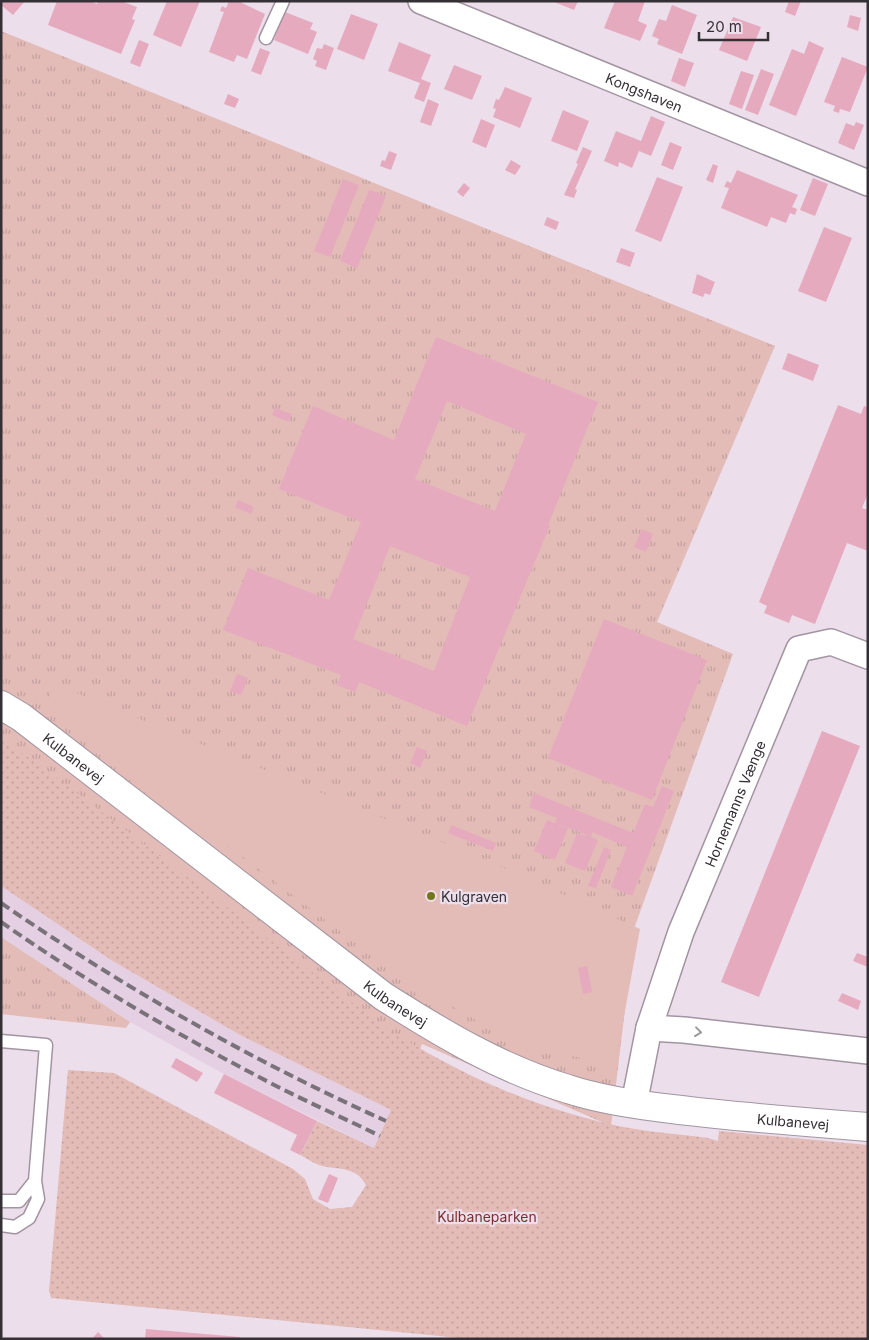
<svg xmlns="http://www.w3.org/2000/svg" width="869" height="1340" viewBox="0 0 869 1340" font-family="Inter,sans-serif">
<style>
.built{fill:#e4d0e2}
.grass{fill:url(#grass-tufts)}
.park{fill:url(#park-dots)}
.pitch{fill:#e3bbb7}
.building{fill:#e6aabe;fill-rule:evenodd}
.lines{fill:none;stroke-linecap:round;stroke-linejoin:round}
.lane-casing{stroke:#a295a1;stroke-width:15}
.street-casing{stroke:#a295a1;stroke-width:28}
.secondary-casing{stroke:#a295a1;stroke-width:30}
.lane{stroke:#fff;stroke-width:12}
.street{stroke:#fff;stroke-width:25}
.secondary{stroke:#fff;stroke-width:28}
.rail{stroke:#7a727a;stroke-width:4;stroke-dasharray:10 5;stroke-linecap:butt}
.oneway{stroke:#9a989a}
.poi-dot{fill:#74761c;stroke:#ecdeeb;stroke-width:2}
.labels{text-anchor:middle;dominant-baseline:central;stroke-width:4.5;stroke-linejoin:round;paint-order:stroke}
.street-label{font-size:14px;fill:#353035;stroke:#ecdeeb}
.poi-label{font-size:14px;fill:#353035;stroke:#ecdeeb;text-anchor:start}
.park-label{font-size:14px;fill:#7a2f2c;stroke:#ecdeeb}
</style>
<defs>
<pattern id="grass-tufts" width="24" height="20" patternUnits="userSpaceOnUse" patternTransform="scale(1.25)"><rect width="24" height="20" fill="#e3bbb7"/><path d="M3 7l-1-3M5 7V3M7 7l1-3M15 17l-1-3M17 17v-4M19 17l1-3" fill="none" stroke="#c3a19e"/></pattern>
<pattern id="park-dots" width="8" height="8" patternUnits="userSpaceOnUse" patternTransform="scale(1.25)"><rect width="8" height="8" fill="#e3bbb7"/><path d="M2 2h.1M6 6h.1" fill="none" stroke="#c3a19e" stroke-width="1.8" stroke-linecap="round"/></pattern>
</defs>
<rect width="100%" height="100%" fill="#ecdeeb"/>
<path class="built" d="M 1,886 L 111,960 L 240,1035 L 391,1110 L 374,1148 L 224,1074 L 130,1022 L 1,937 Z"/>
<path class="grass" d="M 1,31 L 775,346 L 657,622 L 733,654 L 635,926 L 611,1126 L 422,1044 L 396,1108 L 1,882 Z
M 1,937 L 130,1022 L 126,1028 L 1,1014 Z"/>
<path class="park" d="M 1,738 L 64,783 L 379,1023 C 453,1072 531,1107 618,1126 C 647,1132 678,1134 708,1138 L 718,1141 L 719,1131 L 868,1145 L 868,1339 L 470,1339 L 51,1298 L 49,1291 L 68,1070 L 114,1073 L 293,1169 L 305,1179 L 313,1199 L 330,1209 L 352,1207 L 366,1185 C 356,1166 339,1170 322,1166 C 314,1164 307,1158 300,1155 L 317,1121 L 374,1148 L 391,1110 L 240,1035 L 111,960 L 1,886 Z"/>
<path class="pitch" d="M 54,684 L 493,863 L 640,929 L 615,1065 L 519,1045 L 395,973 L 45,706 Z"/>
<path class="building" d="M 1,1 L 25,1 L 13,15 L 1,5 Z
M 57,1 L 90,1 L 97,4 L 98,1 L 121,1 L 137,7 L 132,19 L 135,20 L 121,54 L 48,25 Z
M 167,1 L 200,1 L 181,47 L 153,35 Z
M 229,1 L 238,1 L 265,14 L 247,59 L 237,55 L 234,62 L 209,52 L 224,12 L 220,11 L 222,6 L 226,8 Z
M 552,1 L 578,1 L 574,10 Z
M 615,1 L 645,1 L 638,21 L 647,25 L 640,41 L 604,28 Z
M 789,1 L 801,1 L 795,16 L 785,12 Z
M 672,5 L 697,15 L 682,54 L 657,44 L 659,39 L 652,36 L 659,19 L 666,21 Z
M 285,12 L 313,23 L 310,29 L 317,32 L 308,54 L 274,40 Z
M 351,14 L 378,24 L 364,60 L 337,49 Z
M 850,15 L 861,18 L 858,31 L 847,27 Z
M 733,17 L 761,27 L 747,61 L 719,50 Z
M 139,40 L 149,44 L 140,67 L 130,63 Z
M 809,41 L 824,48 L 796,116 L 769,105 L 792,49 L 804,54 Z
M 399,42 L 431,55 L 421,79 L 431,83 L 424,102 L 414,98 L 420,83 L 388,71 Z
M 324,44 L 334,48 L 326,70 L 315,66 L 317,61 L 313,59 L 317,48 L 322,49 Z
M 260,48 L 270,52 L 261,75 L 251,71 Z
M 842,57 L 868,67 L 850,112 L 840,109 L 839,113 L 833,111 L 835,106 L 824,102 Z
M 679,58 L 694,63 L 685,87 L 671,81 Z
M 454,65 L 482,76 L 472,100 L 444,89 Z
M 761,69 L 774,74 L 758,115 L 745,110 Z
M 741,71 L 754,75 L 742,109 L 729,104 Z
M 505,87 L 532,98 L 520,128 L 493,117 L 496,109 L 493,108 L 496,99 L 499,100 Z
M 228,94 L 239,99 L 235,108 L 224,104 Z
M 428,99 L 439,104 L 431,126 L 420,122 Z
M 563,110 L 589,121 L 577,151 L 551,141 Z
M 651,116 L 665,122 L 651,156 L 639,151 L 632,168 L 619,162 L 618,167 L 604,161 L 616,131 L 641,141 Z
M 481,119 L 495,125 L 486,148 L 472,142 Z
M 856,122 L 864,125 L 854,150 L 838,143 L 846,123 L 854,126 Z
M 670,142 L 682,147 L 673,170 L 661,165 Z
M 583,147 L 592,151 L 575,189 L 577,190 L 574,198 L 564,195 L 578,164 L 576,163 Z
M 389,151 L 397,154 L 391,170 L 380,166 L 382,160 L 385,161 Z
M 511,160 L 521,166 L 515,175 L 505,170 Z
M 713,164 L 718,166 L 713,183 L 706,180 Z
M 737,170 L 798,195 L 792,207 L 797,209 L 795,215 L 790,213 L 786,223 L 771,217 L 767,227 L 721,208 L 729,188 L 724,187 L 727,181 L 731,183 Z
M 657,177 L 683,187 L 661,242 L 635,231 Z
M 813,178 L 828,184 L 815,216 L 800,210 Z
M 343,179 L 359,185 L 330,257 L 314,251 Z
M 464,183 L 470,188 L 463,197 L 457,192 Z
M 369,190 L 386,196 L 357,268 L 340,261 Z
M 547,217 L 559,222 L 556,230 L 544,225 Z
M 824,227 L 852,238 L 826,302 L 798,291 Z
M 621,248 L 635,253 L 630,267 L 616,262 Z
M 697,274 L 715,282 L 710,295 L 705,293 L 703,297 L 692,293 Z
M 436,337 L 598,402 L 548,525 L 550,525 L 467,726 L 359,682 L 355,692 L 337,685 L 341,675 L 223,630 L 248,568 L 329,600 L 361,522 L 279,489 L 313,406 L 394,440 ZM 447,401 L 526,434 L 495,511 L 415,479 ZM 390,546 L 470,577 L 434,671 L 353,639 Z
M 788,353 L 819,365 L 813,381 L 782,369 Z
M 838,405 L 861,414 L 864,406 L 868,407 L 868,493 L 862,508 L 868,510 L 868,551 L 847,543 L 815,624 L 792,615 L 789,623 L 764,613 L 767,606 L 759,602 Z
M 275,408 L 292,414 L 289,422 L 272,415 Z
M 238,500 L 254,507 L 251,514 L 235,507 Z
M 642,529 L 653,534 L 646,552 L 634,547 Z
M 604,619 L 707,660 L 652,800 L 548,758 Z
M 237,674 L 248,678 L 241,695 L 230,691 Z
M 822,731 L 860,746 L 759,997 L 721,982 Z
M 417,747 L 427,751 L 420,768 L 410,763 Z
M 662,786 L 674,791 L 632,896 L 611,887 L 627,847 L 592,832 L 591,837 L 598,840 L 585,871 L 565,863 L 577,833 L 586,836 L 587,835 L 559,824 L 559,825 L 568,828 L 555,860 L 534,851 L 547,820 L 555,823 L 557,818 L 529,807 L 534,793 L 633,833 L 645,804 L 653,807 Z
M 451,825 L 496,843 L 493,851 L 448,833 Z
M 604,847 L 611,850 L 596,888 L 588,886 Z
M 857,953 L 868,957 L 868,967 L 853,961 Z
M 587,966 L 592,992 L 583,994 L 578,968 Z
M 842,993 L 861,1001 L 858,1010 L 838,1001 Z
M 176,1058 L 203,1073 L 197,1082 L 171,1067 Z
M 224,1074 L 317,1121 L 300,1155 L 290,1150 L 297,1135 L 214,1093 Z
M 329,1174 L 338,1178 L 328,1203 L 318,1199 Z
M 146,1329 L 240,1337 L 240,1339 L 145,1339 Z
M 98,1332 L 105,1339 L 92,1339 Z"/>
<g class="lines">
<g class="lane-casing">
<path id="lane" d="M 266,38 L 283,1
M 1,1041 L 46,1045 L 35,1181 L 38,1199 L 29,1218 L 15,1227 L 1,1225
M 1,1201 L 19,1201 L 35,1181"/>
</g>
<g class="street-casing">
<g id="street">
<path id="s1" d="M 421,1 L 868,183"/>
<path d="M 649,1028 L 684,1030 L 868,1051"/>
<path id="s2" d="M 634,1104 L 649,1028 L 681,932 L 799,649 L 831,642 L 868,656"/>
</g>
</g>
<g class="secondary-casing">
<g id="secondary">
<path id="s3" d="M 1,705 L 21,717 L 383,996 C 441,1033 501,1069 568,1089 C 601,1100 637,1105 672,1109 C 737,1117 802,1122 868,1127"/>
</g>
</g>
<use href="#lane" class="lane"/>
<use href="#street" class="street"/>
<use href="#secondary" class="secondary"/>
<path class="rail" d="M 1,903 C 123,987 251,1060 386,1121
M 1,922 C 84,980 171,1031 261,1078 C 300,1099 340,1116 380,1136"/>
</g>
<defs><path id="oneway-chevron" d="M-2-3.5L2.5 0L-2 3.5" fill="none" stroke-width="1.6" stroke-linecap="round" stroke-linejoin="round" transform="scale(1.25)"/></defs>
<use class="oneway" href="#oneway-chevron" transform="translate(698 1032) rotate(7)"/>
<circle class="poi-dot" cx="431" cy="896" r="5"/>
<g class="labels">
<g class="street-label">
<text stroke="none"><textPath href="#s1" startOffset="241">Kongshaven</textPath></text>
<text stroke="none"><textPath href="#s3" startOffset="90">Kulbanevej</textPath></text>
<text stroke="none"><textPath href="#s2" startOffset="318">Hornemanns Vænge</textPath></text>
<text stroke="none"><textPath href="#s3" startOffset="495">Kulbanevej</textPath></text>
<text stroke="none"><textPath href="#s3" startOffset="916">Kulbanevej</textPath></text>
</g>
<g class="poi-label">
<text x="441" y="896">Kulgraven</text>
</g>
<g class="park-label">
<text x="487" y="1216">Kulbaneparken</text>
</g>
</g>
<rect width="869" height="1340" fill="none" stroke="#353035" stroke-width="5"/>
<path d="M699 32v8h69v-8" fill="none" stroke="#353035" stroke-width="2.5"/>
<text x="706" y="32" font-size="15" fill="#353035" stroke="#ecdeeb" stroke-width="4" paint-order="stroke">20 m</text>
</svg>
